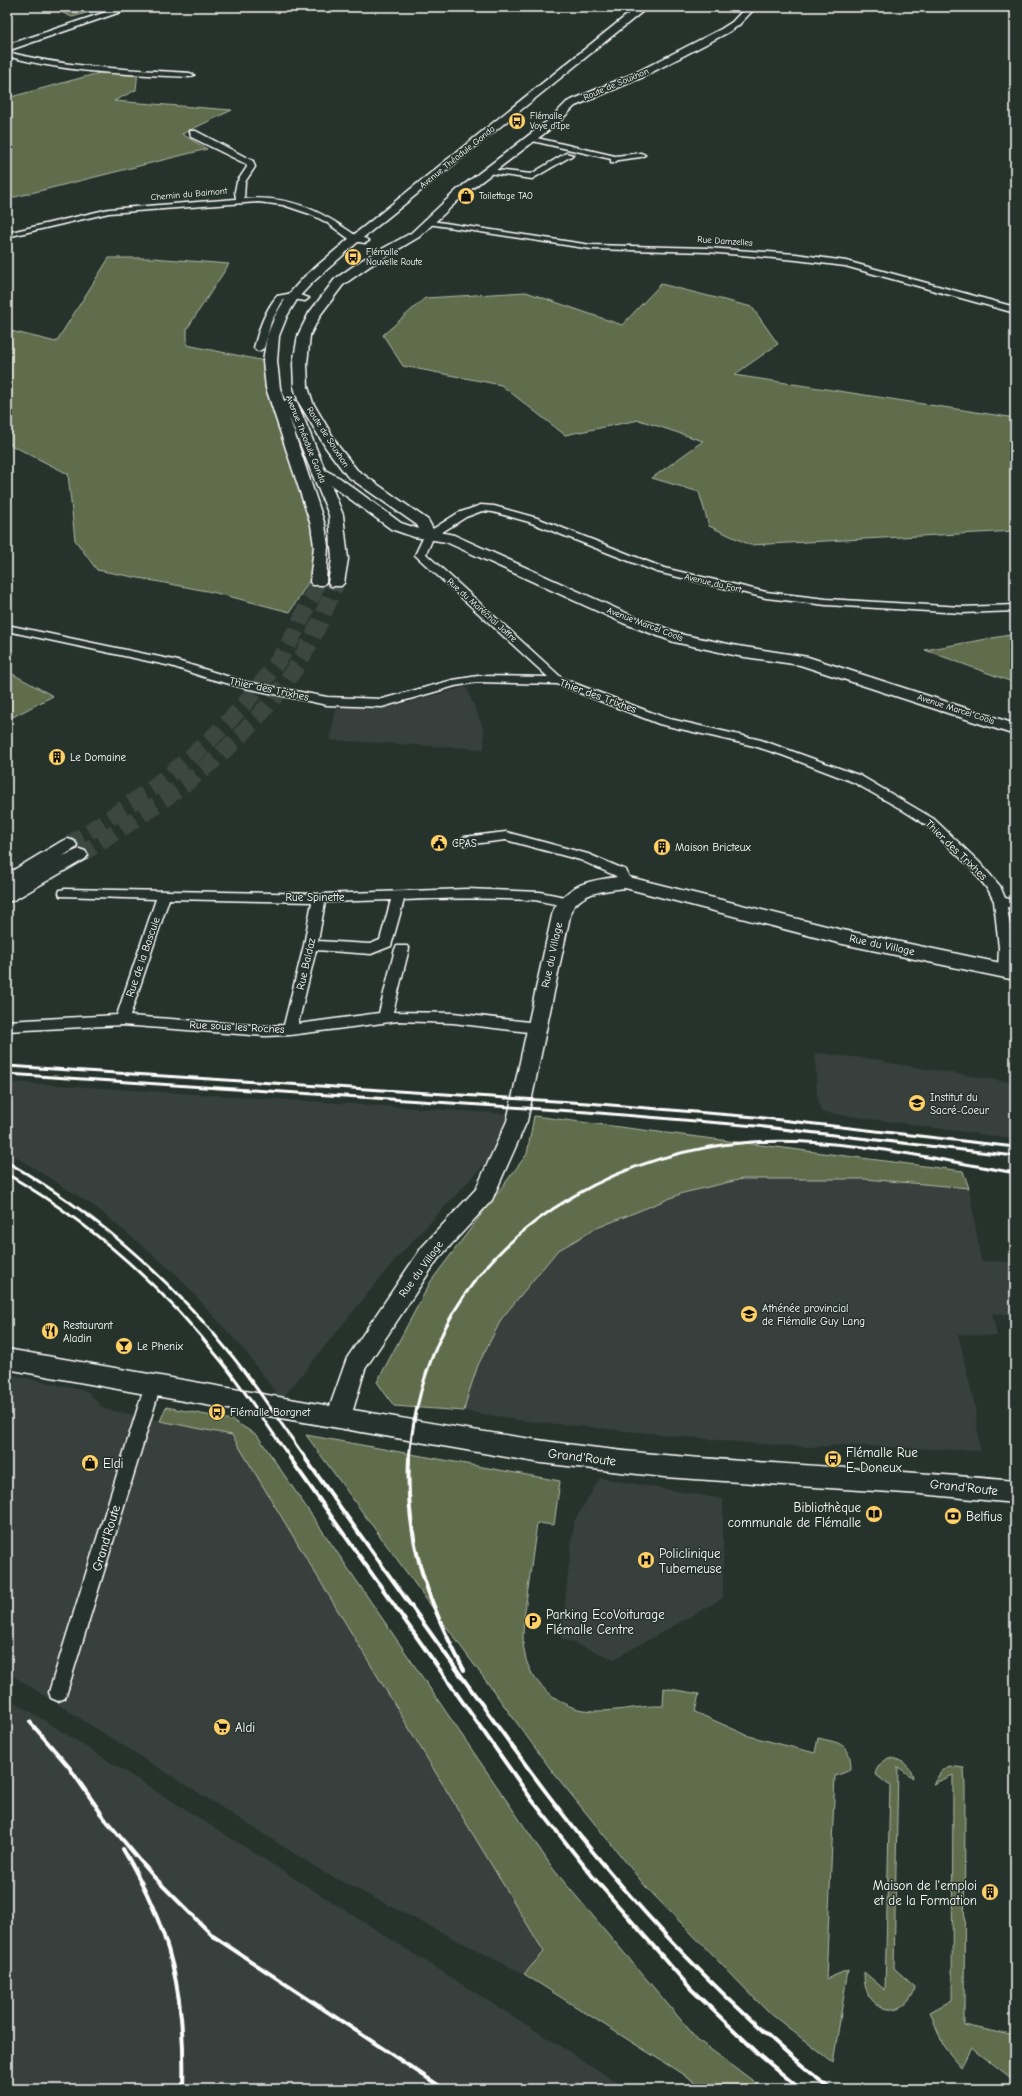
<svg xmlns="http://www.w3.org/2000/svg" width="1022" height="2096" viewBox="0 0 1022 2096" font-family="'Comic Neue',sans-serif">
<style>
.built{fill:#38403e}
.green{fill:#606d4e;stroke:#b0b6a6}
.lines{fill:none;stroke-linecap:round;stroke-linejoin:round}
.secondary-tunnel{stroke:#3c4742;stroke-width:17;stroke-dasharray:17 8;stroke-linecap:butt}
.street-casing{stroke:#fff;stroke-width:3}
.secondary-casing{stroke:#fff;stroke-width:3}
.street{fill:#26332d;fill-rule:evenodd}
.secondary{fill:#26332d;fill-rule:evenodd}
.rail-far1{stroke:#fff;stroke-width:3}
.rail{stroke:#fff;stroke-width:4}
.labels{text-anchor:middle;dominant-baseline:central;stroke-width:3;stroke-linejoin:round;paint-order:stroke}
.far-street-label{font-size:9px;fill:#fff;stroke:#26332d}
.far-poi-label{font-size:9px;fill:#fff;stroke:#26332d;text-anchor:start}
.street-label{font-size:11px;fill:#fff;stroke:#26332d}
.poi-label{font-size:11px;fill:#fff;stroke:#26332d;text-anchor:start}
.near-poi-label{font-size:13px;fill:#fff;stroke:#26332d;text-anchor:start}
.near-street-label{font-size:13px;fill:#fff;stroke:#26332d}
</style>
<rect width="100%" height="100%" fill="#26332d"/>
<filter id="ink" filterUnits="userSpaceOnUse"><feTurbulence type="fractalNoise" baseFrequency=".025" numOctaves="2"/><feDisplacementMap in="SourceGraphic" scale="8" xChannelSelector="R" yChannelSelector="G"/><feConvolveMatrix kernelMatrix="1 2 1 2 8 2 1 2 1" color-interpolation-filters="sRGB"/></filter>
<g filter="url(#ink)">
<path class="built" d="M 466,687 L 484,730 L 484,749 L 330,740 L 337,705 L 394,706 Z
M 815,1053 L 881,1060 L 889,1063 L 1015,1083 L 1015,1139 L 821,1112 L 817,1094 Z
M 7,1082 L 508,1114 L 491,1157 L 394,1261 L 281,1400 L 246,1352 L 177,1275 L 97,1208 L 7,1151 Z
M 807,1178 L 865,1179 L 969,1188 L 981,1261 L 1015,1262 L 1015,1315 L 992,1313 L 997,1336 L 958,1334 L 975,1407 L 980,1451 L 845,1445 L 807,1447 L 748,1443 L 527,1421 L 464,1411 L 468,1395 L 478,1365 L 502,1318 L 557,1251 L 597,1228 L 683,1193 L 742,1179 Z
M 7,1374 L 87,1391 L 104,1409 L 232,1435 L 544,1952 L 524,1974 L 327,1874 L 7,1672 Z
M 600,1478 L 723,1499 L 723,1598 L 614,1659 L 561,1638 L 574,1522 Z
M 7,1697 L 628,2089 L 7,2089 Z"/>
<path class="green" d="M 50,7 L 107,7 L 72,17 Z
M 110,70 L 138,71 L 136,90 L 114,101 L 232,110 L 182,134 L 207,149 L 7,199 L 7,98 Z
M 109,258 L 153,258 L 229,264 L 187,329 L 187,345 L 265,361 L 265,388 L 315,536 L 312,576 L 290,612 L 212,592 L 97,570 L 75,540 L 68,474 L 7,443 L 7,330 L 56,342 Z
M 661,284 L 752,307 L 778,344 L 734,375 L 1015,418 L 1015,531 L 750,545 L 709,526 L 699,492 L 652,478 L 703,441 L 639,420 L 565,435 L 501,385 L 403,366 L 383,335 L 425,298 L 526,292 L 622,325 Z
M 1015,634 L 1015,683 L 925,650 Z
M 7,671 L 53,696 L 7,720 Z
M 534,1116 L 963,1171 L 969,1188 L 865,1179 L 742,1179 L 683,1193 L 597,1228 L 557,1251 L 502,1318 L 478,1365 L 468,1395 L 464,1411 L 394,1406 L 377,1382 L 431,1281 L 527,1154 Z
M 166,1407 L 232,1420 L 257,1435 L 554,1870 L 698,2040 L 764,2089 L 706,2089 L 524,1974 L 544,1952 L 232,1435 L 160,1421 Z
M 306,1435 L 560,1481 L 554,1525 L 537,1523 C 534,1545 531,1567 528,1589 C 522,1632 514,1668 554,1697 C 563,1703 573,1709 584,1710 C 610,1714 637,1705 663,1706 L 664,1688 L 699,1694 L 695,1712 L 749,1736 L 815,1753 L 818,1738 C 840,1743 851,1743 851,1770 L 835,1776 L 826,1979 L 848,1970 L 833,2063 L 766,2010 L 646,1887 L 552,1771 Z
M 888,1758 C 900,1758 912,1766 913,1778 L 898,1767 L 894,1968 L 915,1987 C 911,2011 883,2018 869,1996 C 865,1989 864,1981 864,1972 L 885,1990 L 890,1786 L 875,1774 L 878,1766 Z
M 949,1766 L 964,1768 L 965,1786 L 964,2025 L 1015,2036 L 1015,2082 L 971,2048 L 961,2067 L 944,2047 L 930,2012 L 952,2000 L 953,1775 L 933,1784 L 941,1772 Z"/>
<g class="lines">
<path class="secondary-tunnel" d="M 68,845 C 146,796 221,742 275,665 C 293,640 305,611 318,582
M 79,855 C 160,805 241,751 294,670 C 312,643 324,613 336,583"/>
<g class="street-casing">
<path id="street" d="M 7,52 C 69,68 126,69 190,73 L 194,75 L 190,77 C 128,74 67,73 7,56 Z
M 190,131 L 196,131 L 253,161 L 255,167 L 245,182 L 244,199 C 289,195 319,210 355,235 C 360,238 365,237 369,241 L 365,243 L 352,241 L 326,222 L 310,214 L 283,205 L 258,202 L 109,213 L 7,237 L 7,233 L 109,209 L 236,199 L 235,191 L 237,182 L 247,167 L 246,164 L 191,137 Z
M 528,136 L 615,156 L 641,153 L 645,155 L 641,157 L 618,160 L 614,163 L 611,163 L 611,159 L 528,140 Z
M 566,153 L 573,155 L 532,179 L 488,173 L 484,171 L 488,169 L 531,174 Z
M 425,220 L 591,245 L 707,248 L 796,254 L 846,261 L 1015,307 L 1015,313 L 845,266 L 796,260 L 707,252 L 591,249 L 428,224 L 425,224 Z
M 293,293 L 309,298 L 305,301 L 293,299 L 283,300 L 271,322 L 264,348 L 259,351 L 256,350 L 254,348 C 259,329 264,312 277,296 Z
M 481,505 L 494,506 L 537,518 L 664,568 L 766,592 L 826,599 L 962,607 L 1015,605 L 1015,611 L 962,613 L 826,605 L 766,598 L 657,572 L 529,522 L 493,512 L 482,511 L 466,517 L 433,538 L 426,554 L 563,679 L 666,718 L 761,740 L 861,776 L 934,819 L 979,862 L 1000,886 L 1005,898 L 1015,900 L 1015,908 L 1007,907 C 1009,923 1018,959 1010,973 L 1000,973 L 998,970 L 999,948 L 994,901 L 989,891 L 971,868 L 926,825 L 901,809 L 853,782 L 782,755 L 754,746 L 659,724 L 557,684 L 478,682 L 455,686 L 382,707 L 327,705 L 245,688 L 207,678 L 171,666 L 7,631 L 7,625 L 174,660 L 246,682 L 327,697 L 382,699 L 453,680 L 478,676 L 548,677 L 415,555 L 425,534 L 458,513 Z
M 506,832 L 588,854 L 626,870 L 631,882 L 630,885 L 620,885 L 616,876 L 580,860 L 506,840 L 464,845 L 458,841 L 464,837 Z
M 65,889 L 319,894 L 467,889 L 540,892 L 570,898 L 571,901 L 570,904 C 559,907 545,901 533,900 C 490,898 448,898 404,900 L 391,946 L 371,954 L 316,950 L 298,1024 L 379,1013 L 395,949 L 397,946 L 407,946 L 409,949 L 393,1012 L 453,1013 L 537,1023 L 542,1024 L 544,1028 L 542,1032 L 537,1033 L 453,1023 L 398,1021 L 290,1035 L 265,1036 L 122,1025 L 7,1031 L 7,1021 L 117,1015 L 156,899 L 60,896 L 59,893 L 60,890 ZM 169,899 L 312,902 L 304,945 L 284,1025 L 265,1026 L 130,1016 ZM 391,900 L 380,940 L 370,944 L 318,941 L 325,902 Z
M 153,1378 L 159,1380 L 161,1385 L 67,1692 L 65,1698 L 58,1701 L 51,1698 L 49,1692 L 145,1385 L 147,1380 Z"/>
</g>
<g class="secondary-casing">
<path id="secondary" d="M 121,7 L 135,7 L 7,51 L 7,45 Z
M 637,7 L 648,7 L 359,241 L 312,283 L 298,298 L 287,316 L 279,336 L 277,361 L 280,388 L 284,401 L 290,398 L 297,402 L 325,470 L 340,478 L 401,523 L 419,529 L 417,525 L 347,476 L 326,448 L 299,403 L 294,387 L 293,364 L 298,335 L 309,313 L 335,279 L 362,260 L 411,233 L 457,190 L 550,119 L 567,102 L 635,73 L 721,29 L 732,22 L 746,7 L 756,7 L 738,26 L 727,33 L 643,77 L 575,106 L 558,123 L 465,194 L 419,237 L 370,266 L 343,285 L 321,314 L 310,335 L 307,364 L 308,387 L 313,403 L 339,447 L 357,470 L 428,520 L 434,531 L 454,535 L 635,617 L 684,635 L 738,646 L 808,657 L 1015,724 L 1015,735 L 800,665 L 738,656 L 674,642 L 623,623 L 446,542 L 414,537 L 391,529 L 331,485 L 343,515 L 348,559 L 344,583 L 341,586 L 331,586 L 328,583 L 332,559 L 329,515 L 289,417 L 325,525 L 328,546 L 326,582 L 323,585 L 313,585 L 310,582 L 314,546 L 311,525 L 266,388 L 263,361 L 267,336 L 275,316 L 287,296 L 304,277 L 351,237 Z
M 68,839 L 74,841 L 77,845 L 74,849 L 63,856 L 79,849 L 85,851 L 88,855 L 85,859 L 14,900 L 7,902 L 7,874 L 62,841 Z
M 625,876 L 838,929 L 1015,966 L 1015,980 L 838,943 L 625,888 C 605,891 582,891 571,911 L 527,1121 L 492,1200 L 438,1259 L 365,1369 L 353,1410 C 456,1427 559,1446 664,1455 C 781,1465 898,1470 1015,1481 L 1015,1503 L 921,1494 L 664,1477 L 541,1463 L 228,1409 L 7,1369 L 7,1349 L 330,1406 L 347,1358 L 422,1247 L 476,1189 L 507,1121 L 553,911 C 569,881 594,880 625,876 Z"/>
</g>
<use href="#street" class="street"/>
<use href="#secondary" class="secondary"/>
<path class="rail-far1" d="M 7,1066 L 587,1103 L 755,1117 L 1015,1147
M 7,1074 L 587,1112 L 756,1126 L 1015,1156
M 7,1162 C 96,1213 169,1277 233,1357 C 259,1390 282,1425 306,1459
M 7,1174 C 91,1223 162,1286 222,1362 C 247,1393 268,1427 291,1459
M 409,1459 C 413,1414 425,1368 445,1328 C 502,1216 629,1150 752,1142 C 840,1137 929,1158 1015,1173"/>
<path class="rail" d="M 290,1458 L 532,1800 L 593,1877 L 691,1989 L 762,2057 L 800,2089
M 305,1458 C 358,1531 410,1604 462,1677 C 510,1743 556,1809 609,1871 C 676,1951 750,2023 830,2089
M 409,1458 C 405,1540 426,1599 464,1670
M 30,1722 L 69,1767 L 103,1816
M 100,1813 L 154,1877 L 213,1936 L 444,2089
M 123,1849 C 171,1930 186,1995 183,2089"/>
</g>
</g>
<defs>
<g id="bus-disc" transform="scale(0.9)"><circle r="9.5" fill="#ffd166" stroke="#26332d"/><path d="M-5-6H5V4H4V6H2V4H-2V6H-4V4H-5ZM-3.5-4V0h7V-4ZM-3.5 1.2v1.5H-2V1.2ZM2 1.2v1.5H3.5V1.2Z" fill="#111"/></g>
<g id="shop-disc" transform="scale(0.9)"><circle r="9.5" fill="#ffd166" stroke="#26332d"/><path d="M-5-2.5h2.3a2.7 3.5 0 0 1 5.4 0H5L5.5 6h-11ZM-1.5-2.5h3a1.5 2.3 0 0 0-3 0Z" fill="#111"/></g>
<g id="building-disc" transform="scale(0.9)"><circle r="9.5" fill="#ffd166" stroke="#26332d"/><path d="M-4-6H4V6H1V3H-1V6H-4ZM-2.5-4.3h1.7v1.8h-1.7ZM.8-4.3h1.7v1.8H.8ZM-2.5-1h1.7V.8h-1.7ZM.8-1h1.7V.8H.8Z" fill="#111"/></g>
<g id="civic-disc" transform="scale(0.9)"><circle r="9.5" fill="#ffd166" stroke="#26332d"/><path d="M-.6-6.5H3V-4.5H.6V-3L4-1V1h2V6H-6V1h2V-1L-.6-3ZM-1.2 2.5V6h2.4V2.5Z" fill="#111"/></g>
<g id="school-disc" transform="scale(0.9)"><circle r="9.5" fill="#ffd166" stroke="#26332d"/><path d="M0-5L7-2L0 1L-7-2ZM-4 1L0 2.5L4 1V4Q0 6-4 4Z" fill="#111"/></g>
<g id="restaurant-disc" transform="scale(0.9)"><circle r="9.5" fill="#ffd166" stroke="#26332d"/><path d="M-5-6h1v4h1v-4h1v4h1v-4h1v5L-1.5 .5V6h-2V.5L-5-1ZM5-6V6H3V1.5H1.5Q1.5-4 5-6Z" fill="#111"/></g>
<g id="bar-disc" transform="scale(0.9)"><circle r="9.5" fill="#ffd166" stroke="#26332d"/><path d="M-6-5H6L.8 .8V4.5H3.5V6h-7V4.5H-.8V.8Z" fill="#111"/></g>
<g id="library-disc" transform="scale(0.9)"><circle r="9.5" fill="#ffd166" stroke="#26332d"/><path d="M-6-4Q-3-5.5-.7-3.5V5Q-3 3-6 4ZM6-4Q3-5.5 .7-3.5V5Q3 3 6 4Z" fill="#111"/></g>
<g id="bank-disc" transform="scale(0.9)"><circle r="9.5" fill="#ffd166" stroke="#26332d"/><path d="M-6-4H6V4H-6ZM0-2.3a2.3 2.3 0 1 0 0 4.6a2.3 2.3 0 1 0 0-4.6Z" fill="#111"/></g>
<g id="hospital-disc" transform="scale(0.9)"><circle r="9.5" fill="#ffd166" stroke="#26332d"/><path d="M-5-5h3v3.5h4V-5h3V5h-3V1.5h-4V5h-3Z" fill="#111"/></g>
<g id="parking-disc" transform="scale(0.9)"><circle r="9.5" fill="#ffd166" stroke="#26332d"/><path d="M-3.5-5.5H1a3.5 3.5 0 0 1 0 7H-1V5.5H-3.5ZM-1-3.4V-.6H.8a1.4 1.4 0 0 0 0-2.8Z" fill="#111"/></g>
<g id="supermarket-disc" transform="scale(0.9)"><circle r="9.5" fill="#ffd166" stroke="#26332d"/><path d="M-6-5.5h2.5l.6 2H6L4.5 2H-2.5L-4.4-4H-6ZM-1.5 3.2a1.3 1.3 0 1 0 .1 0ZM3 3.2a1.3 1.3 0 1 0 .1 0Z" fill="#111"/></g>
</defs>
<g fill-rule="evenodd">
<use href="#bus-disc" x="517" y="121"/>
<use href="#shop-disc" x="466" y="196"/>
<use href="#bus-disc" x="353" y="257"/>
<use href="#building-disc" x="57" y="757"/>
<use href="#civic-disc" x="439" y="843"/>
<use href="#building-disc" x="662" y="847"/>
<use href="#school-disc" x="917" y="1103"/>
<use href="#school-disc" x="749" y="1314"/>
<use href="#restaurant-disc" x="50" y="1331"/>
<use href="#bar-disc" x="124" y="1346"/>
<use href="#bus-disc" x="217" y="1412"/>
<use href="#bus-disc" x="833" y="1459"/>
<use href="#shop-disc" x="90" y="1463"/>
<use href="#library-disc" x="874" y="1514"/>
<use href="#bank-disc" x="953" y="1516"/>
<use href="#hospital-disc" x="646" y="1560"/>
<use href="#parking-disc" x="533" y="1621"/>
<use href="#supermarket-disc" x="222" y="1727"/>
<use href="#building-disc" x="990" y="1892"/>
</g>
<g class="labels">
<g class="far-street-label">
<text transform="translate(616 84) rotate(-23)">Route de Souxhon</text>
<text transform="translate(457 157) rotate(-39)">Avenue Théodule Gonda</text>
<text transform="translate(189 194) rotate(-5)">Chemin du Baimont</text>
<text transform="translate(725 241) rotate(4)">Rue Damzelles</text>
<text transform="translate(328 437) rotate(57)">Route de Souxhon</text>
<text transform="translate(306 439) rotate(68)">Avenue Théodule Gonda</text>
<text transform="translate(713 583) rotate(13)">Avenue du Fort</text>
<text transform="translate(482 610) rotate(42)">Rue du Maréchal Joffre</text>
<text transform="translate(645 624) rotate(21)">Avenue Marcel Cools</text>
<text transform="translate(956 709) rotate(18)">Avenue Marcel Cools</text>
</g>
<g class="far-poi-label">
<text x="530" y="116">Flémalle<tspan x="530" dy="10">Voye d'Ipe</tspan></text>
<text x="479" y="196">Toilettage TAO</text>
<text x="366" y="252">Flémalle<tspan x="366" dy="10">Nouvelle Route</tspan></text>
</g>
<g class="street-label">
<text transform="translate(269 689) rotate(12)">Thier des Trixhes</text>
<text transform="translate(598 696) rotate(20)">Thier des Trixhes</text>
<text transform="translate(956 850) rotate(44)">Thier des Trixhes</text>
<text x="315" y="897">Rue Spinette</text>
<text transform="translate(882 945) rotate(12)">Rue du Village</text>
<text transform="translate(552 955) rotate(-78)">Rue du Village</text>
<text transform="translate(143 957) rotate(-71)">Rue de la Bascule</text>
<text transform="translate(306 964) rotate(-77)">Rue Baldaz</text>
<text transform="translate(237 1027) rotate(3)">Rue sous les Roches</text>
<text transform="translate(421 1269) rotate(-54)">Rue du Village</text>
</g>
<g class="poi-label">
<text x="70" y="757">Le Domaine</text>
<text x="452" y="843">CPAS</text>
<text x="675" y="847">Maison Bricteux</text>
<text x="930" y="1097">Institut du<tspan x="930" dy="13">Sacré-Coeur</tspan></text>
<text x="762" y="1308">Athénée provincial<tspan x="762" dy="13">de Flémalle Guy Lang</tspan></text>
<text x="63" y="1325">Restaurant<tspan x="63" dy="13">Aladin</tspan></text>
<text x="137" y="1346">Le Phenix</text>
<text x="230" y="1412">Flémalle Borgnet</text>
</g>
<g class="near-poi-label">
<text x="846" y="1452">Flémalle Rue<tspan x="846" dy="15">E. Doneux</tspan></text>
<text x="103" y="1463">Eldi</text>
<text x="861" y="1507" text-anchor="end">Bibliothèque<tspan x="861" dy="15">communale de Flémalle</tspan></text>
<text x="966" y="1516">Belfius</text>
<text x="659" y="1553">Policlinique<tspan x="659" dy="15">Tubemeuse</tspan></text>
<text x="546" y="1614">Parking EcoVoiturage<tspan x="546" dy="15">Flémalle Centre</tspan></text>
<text x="235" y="1727">Aldi</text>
<text x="977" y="1885" text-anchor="end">Maison de l'emploi<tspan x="977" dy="15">et de la Formation</tspan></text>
</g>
<g class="near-street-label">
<text transform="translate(582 1457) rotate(7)">Grand'Route</text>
<text transform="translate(964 1487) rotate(6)">Grand'Route</text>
<text transform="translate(106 1538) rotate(-73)">Grand'Route</text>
</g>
</g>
<rect width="1022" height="2096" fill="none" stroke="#26332d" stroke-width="24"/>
<rect x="12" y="12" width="998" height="2072" fill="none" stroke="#fff" stroke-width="1.5" filter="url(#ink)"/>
</svg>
